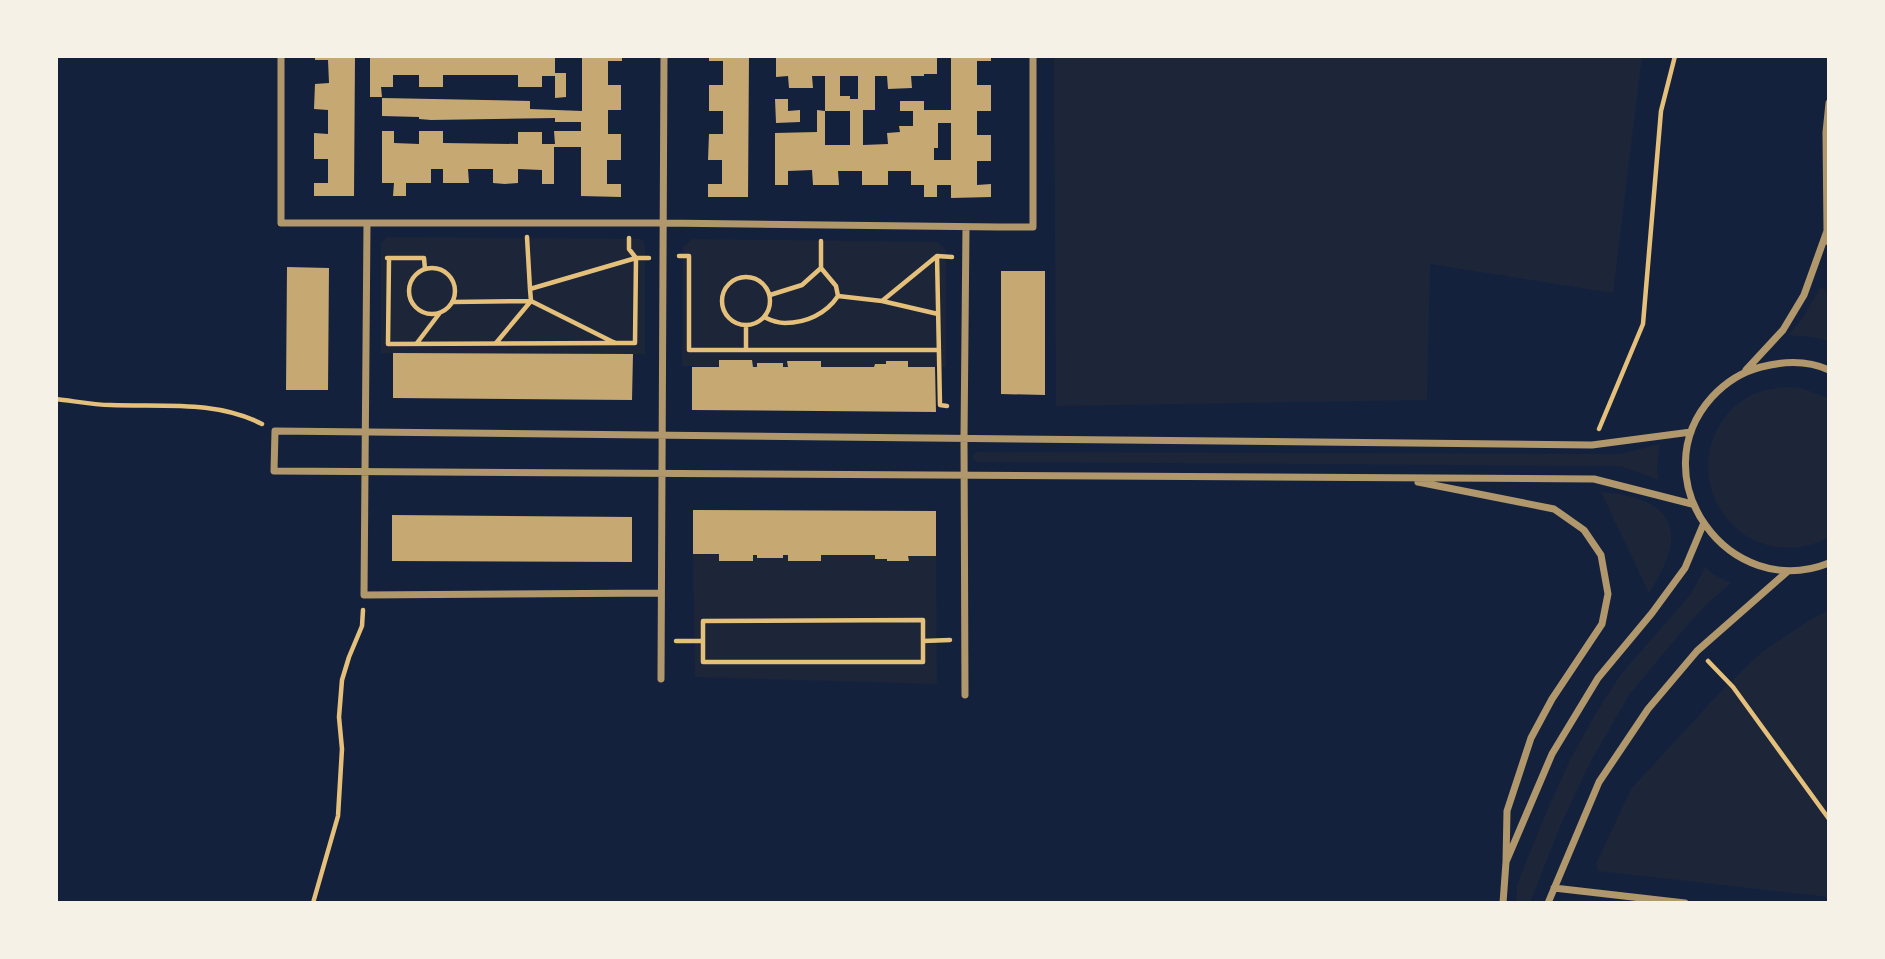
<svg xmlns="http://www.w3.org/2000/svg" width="1885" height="959" viewBox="0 0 1885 959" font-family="'Roboto Condensed',sans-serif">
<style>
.green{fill:#1d2539}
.building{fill:#c6a872;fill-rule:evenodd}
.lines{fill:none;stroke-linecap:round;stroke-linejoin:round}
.path{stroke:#e5c07b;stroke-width:4.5}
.minor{stroke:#b1986c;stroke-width:7}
</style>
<rect width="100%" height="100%" fill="#14213d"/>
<path class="green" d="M 1054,56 L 1642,56 L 1613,293 L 1430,264 L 1427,400 L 1056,406 Z
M 387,237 L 640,239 L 644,242 L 645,246 L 645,354 L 381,353 L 381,243 Z
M 692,239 L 938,242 L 946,250 L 946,367 L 908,367 L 908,361 L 875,364 L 874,367 L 821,367 L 820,361 L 788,361 L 788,367 L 757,363 L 757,367 L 753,367 L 752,360 L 719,360 L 719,367 L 682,366 L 683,247 Z
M 1820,288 L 1825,289 L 1829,309 L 1829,341 L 1812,337 L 1788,335 L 1802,319 Z
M 1787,387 L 1801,388 L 1829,398 L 1829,537 C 1813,546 1796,549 1778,547 C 1759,545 1743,536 1731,523 C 1695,487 1703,425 1746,398 C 1758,391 1772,388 1787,387 Z
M 1660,444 L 1657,469 L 1659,480 L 1620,466 L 977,462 L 972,457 L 977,452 L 1620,454 Z
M 1601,492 C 1676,498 1689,532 1649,593 Z
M 693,554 L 757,555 L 758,558 L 783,558 L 783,555 L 788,555 L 788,561 L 821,561 L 821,555 L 875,555 L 875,559 L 887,559 L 887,561 L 908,561 L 908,556 L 936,556 L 937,684 L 695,677 Z
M 1705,567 L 1713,574 L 1731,583 L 1708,603 L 1689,623 L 1629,695 L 1591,761 L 1561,824 L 1530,903 L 1516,903 L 1517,885 L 1546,813 L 1570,760 L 1596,713 L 1621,674 L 1691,594 Z
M 1829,610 L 1829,897 L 1598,871 L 1596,864 L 1631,789 L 1724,688 L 1762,652 L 1808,621 Z"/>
<path class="building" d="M 315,56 L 355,56 L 354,196 L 314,196 L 314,183 L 328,183 L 328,159 L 314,159 L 314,133 L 328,134 L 328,110 L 314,109 L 315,84 L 329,83 L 328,60 L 315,60 Z
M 370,56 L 555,56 L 555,73 L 566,73 L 566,97 L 555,98 L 555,76 L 542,76 L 542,87 L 518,87 L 518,75 L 443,75 L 443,87 L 419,87 L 419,75 L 393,75 L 393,87 L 381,87 L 382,97 L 370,97 Z
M 582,56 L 622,56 L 622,61 L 608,61 L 608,85 L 621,85 L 621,110 L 608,110 L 608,134 L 621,134 L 621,160 L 607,160 L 607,184 L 621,184 L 621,197 L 581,196 L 581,147 L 554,147 L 554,184 L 542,184 L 542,170 L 518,169 L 518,183 L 505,184 L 493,183 L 493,169 L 468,169 L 469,183 L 443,183 L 443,169 L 431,169 L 431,183 L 406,183 L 406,196 L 393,196 L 394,183 L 382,183 L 382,131 L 394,131 L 394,143 L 419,144 L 419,131 L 443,131 L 443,143 L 518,144 L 518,132 L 542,132 L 542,144 L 555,144 L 554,131 L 581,131 L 581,122 L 555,122 L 555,118 L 431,120 L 419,119 L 419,117 L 382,116 L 382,98 L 530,101 L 530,109 L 582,111 Z
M 709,56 L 749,56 L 748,197 L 708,197 L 708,184 L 722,184 L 722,160 L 708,160 L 709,134 L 723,134 L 723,111 L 709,111 L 709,85 L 723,85 L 723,61 L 709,61 Z
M 776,56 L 937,56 L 937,74 L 924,74 L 924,76 L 911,76 L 912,88 L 888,89 L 887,76 L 875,76 L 875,110 L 863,110 L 863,145 L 888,144 L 887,133 L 900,132 L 899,126 L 913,126 L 913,111 L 900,111 L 900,101 L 924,101 L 924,110 L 951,110 L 951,56 L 991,56 L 991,61 L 977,61 L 977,85 L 991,85 L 991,111 L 977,111 L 977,135 L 991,135 L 991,161 L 977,161 L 977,185 L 991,184 L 991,197 L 951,198 L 951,185 L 937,185 L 937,197 L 924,197 L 924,185 L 911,185 L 911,171 L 888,171 L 888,185 L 862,185 L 862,171 L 838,171 L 839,185 L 813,185 L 812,170 L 788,171 L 788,185 L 775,185 L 775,133 L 817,132 L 817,110 L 825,111 L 825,76 L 812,76 L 813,88 L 789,88 L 788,76 L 776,77 ZM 840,76 L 858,76 L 858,99 L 850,99 L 850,96 L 840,96 ZM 825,111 L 850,111 L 850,145 L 825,145 ZM 938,123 L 951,123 L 951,160 L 934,160 L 934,148 L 938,148 Z
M 775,99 L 788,99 L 788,111 L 800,110 L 800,122 L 776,123 Z
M 287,267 L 329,268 L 328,390 L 286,390 Z
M 1001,271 L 1045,271 L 1045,395 L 1001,394 Z
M 393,353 L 633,354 L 632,400 L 393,398 Z
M 719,360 L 752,360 L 753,367 L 757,367 L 757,363 L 783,363 L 783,367 L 788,367 L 787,361 L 821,361 L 821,367 L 874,367 L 875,364 L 886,364 L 886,361 L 908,361 L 908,367 L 935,367 L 936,412 L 692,410 L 692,367 L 719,367 Z
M 693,510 L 936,511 L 936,556 L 908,556 L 909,561 L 887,561 L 887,559 L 875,559 L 875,555 L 821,555 L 821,561 L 788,561 L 788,555 L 783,555 L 783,558 L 757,558 L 757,555 L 753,555 L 753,561 L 719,561 L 719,554 L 693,554 Z
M 392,515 L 632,517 L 632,562 L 392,561 Z"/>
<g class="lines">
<path class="path" d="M 527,237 L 530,289
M 679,256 L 689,256 L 689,350 L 939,350
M 937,256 L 940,405 L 947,406
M 387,258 L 424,258 L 425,269
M 389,258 L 388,344 L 617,343 L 635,343 L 636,258 L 649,258
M409 291a23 23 0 1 1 46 0a23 23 0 1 1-46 0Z
M722 301a24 24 0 1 1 48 0a24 24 0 1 1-48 0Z
M 770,295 L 802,285 L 821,268 L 821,241
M 838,296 L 882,301
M 452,302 L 531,301 L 530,289 L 636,258 L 629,249 L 629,238
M 938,314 L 882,301 L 937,256 L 952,257
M 764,317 C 770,320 778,323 785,323 C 806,323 826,314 838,296 L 836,286 L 821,268
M 746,325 L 746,349
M 417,343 L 439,314
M 496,343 L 531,301 L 615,343
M 56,399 C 74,401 93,405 111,405 C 161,407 216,400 262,424
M 1599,429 L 1643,324 L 1661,111 L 1675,56
M 923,620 L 923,662 L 703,662 L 703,621 Z
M 676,641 L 703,641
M 923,641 L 950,640
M 1708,661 L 1733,687 L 1829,819
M 313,903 L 338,816 L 342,749 L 339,717 L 342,680 L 349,657 L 362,626 L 363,610"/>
<path class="minor" d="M 281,56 L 281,223 L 663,223 L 999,227 L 1033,227 L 1033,56
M 1829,103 L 1826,132 L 1827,231 L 1829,242
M 367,224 L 364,595 L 661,593
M 1746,370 L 1783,330 L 1804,295 L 1827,231
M 1829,370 C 1807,360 1784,361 1761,367 C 1741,372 1726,382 1712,397 C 1639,478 1729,603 1829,563
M 1691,432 L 1592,445 L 275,431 L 274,471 L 1594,479 L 1692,504
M 1418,482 L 1554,509 L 1584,530 L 1601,555 L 1608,594 L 1602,624 L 1552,699 L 1531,738 L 1507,811 L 1506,862
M 661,679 L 664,56
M 965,695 L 964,438 L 966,227
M 1554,888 L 1685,903
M 1503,903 L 1506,862 L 1552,754 L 1598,678 L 1652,613 L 1685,568 L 1703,525
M 1548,903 L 1599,782 L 1648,709 L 1697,651 L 1788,571"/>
</g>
<rect width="1885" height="959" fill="none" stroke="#f6f1e7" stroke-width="116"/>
</svg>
